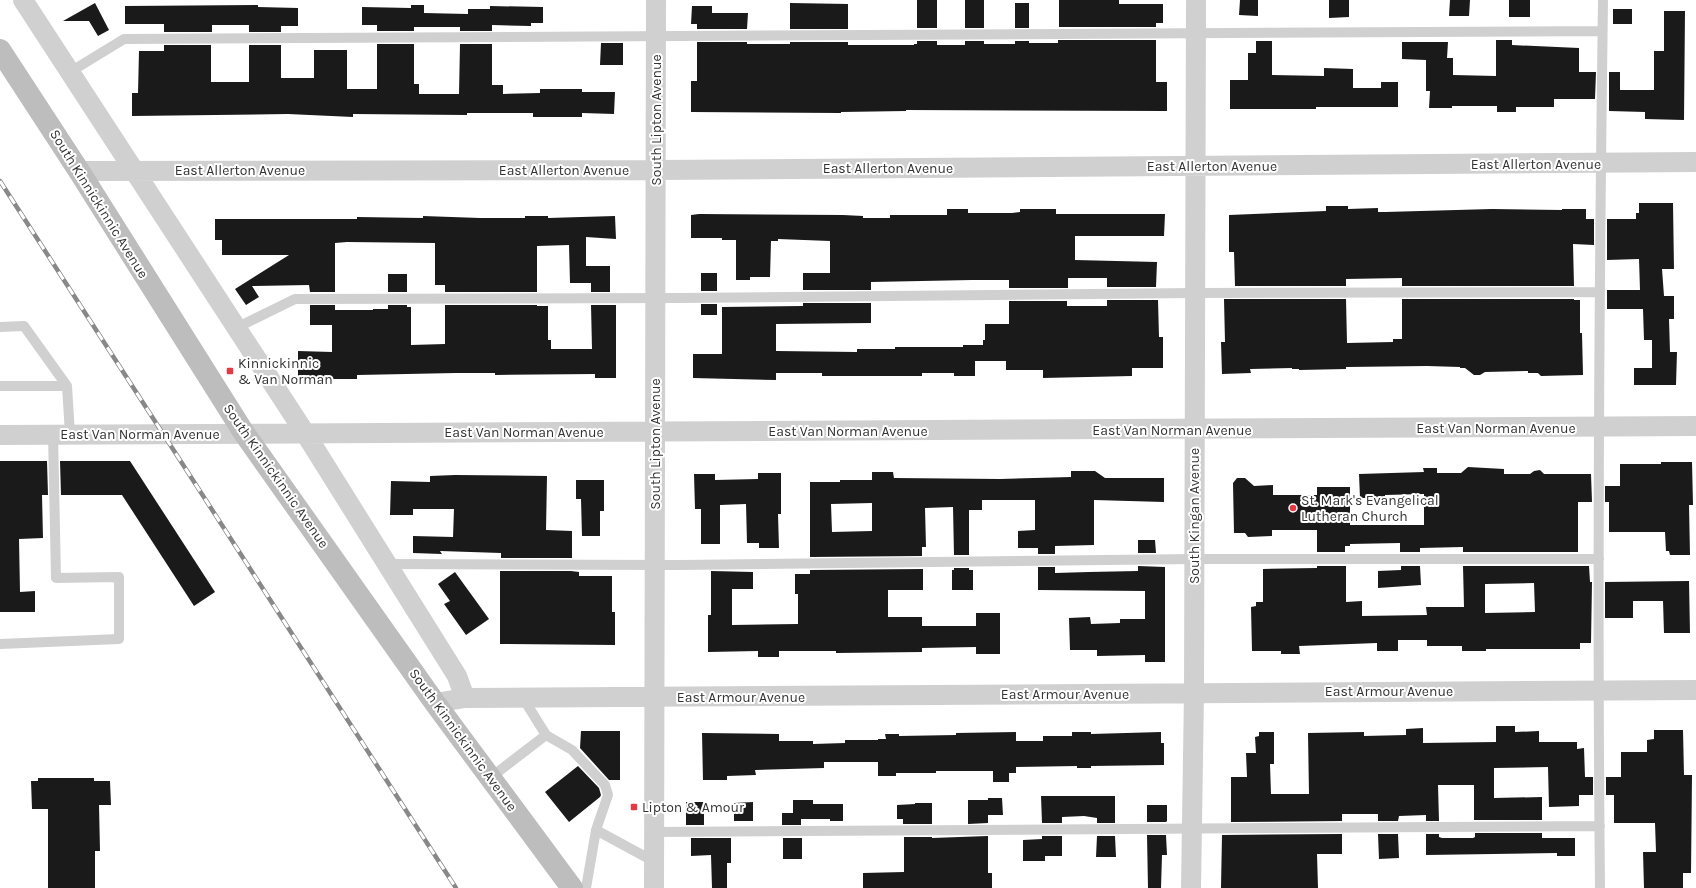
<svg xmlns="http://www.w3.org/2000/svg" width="1696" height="888" viewBox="0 0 1696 888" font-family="Karla,sans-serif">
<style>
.building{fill:#1a1a1a;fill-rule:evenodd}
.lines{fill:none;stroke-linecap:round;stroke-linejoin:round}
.lane{stroke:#d0d0d0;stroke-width:10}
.street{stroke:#d0d0d0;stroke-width:20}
.secondary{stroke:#bdbdbd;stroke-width:22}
.rail-casing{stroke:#888;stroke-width:4.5}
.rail{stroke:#fff;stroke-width:3;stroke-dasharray:9;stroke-linecap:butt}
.poi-dot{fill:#e63946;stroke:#fff;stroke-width:1.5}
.labels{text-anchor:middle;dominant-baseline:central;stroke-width:4;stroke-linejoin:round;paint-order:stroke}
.street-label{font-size:14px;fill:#333;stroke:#fff}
.poi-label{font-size:14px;fill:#333;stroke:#fff;text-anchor:start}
</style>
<rect width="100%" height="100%" fill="#fff"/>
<path class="building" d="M 917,0 L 937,0 L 937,28 L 917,28 Z
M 965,0 L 984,0 L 984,28 L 965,28 Z
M 1059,0 L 1119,0 L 1119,4 L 1163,4 L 1163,23 L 1156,23 L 1156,27 L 1059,27 Z
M 1240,0 L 1258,0 L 1258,16 L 1239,15 Z
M 1329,0 L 1349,0 L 1349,17 L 1329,18 Z
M 1450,0 L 1470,0 L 1469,16 L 1449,16 Z
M 1509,0 L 1530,0 L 1530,17 L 1509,17 Z
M 95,3 L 109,30 L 98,36 L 89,21 L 63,21 Z
M 790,3 L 848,4 L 848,29 L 790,29 Z
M 1015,3 L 1029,3 L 1029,28 L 1015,28 Z
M 258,5 L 258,7 L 298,8 L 298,26 L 281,26 L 281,32 L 249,32 L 249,25 L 212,25 L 212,32 L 164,32 L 164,24 L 125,24 L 125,6 Z
M 411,5 L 424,5 L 424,13 L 468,14 L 468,9 L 490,9 L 490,6 L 543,7 L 543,23 L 531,23 L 531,26 L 492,25 L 492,31 L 460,31 L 460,27 L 414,27 L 414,31 L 377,31 L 377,25 L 362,25 L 362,7 L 411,8 Z
M 692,6 L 712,6 L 712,13 L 748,13 L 747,29 L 697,29 L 697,24 L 691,24 Z
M 1613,9 L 1632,9 L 1632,24 L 1613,24 Z
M 1664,11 L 1685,11 L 1684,120 L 1645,119 L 1645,112 L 1609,111 L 1609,72 L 1620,72 L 1620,90 L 1654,90 L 1654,51 L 1664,51 Z
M 1058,40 L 1156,40 L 1156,82 L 1167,82 L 1167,111 L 906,110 L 906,111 L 841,112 L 841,113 L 691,112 L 691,81 L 697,81 L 697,42 L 747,42 L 747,44 L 790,44 L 790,42 L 848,42 L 848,45 L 914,45 L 914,44 L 917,44 L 917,41 L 937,41 L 937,45 L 965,45 L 965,41 L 984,41 L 984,44 L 1015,44 L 1015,41 L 1029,41 L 1029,43 L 1058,43 Z
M 1496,40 L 1512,40 L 1512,45 L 1579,48 L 1579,72 L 1596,72 L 1595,99 L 1554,99 L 1554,107 L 1516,107 L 1516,112 L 1497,112 L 1497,106 L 1452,106 L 1452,108 L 1429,108 L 1430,91 L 1426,91 L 1426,60 L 1402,59 L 1402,42 L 1448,42 L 1447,58 L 1453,58 L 1453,75 L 1496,76 Z
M 1256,41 L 1272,41 L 1272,75 L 1324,76 L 1324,68 L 1353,69 L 1353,88 L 1381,88 L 1381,82 L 1398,82 L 1398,107 L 1316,107 L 1316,109 L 1230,109 L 1230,80 L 1248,80 L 1248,53 L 1256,53 Z
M 601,43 L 623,43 L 623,65 L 600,65 Z
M 377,44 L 414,44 L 414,84 L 419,84 L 419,94 L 459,94 L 460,44 L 492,44 L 492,85 L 503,85 L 503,94 L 540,93 L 540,89 L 582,89 L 582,92 L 615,92 L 614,114 L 582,113 L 582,117 L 533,117 L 533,113 L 467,113 L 467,115 L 353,114 L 353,117 L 288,114 L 132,116 L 132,93 L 138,93 L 139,51 L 164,51 L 164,45 L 211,45 L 211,82 L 249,82 L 249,45 L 281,45 L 281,78 L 314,78 L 314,50 L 347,50 L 347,89 L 377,89 Z
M 1639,203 L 1673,203 L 1674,269 L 1662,269 L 1664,296 L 1674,296 L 1674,319 L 1669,319 L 1670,352 L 1677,352 L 1676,385 L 1634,385 L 1634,368 L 1652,368 L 1652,340 L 1644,340 L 1643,309 L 1607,309 L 1607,290 L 1640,290 L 1639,259 L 1607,260 L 1607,219 L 1636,219 L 1636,213 L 1639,213 Z
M 1326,206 L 1348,206 L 1348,209 L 1378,208 L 1378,212 L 1385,212 L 1492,209 L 1562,210 L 1562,209 L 1586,209 L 1586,219 L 1594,219 L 1594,245 L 1573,244 L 1574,286 L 1402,286 L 1402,278 L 1346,279 L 1346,286 L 1235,286 L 1234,252 L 1229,252 L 1229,215 L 1326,211 Z
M 947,209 L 968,209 L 968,213 L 1012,213 L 1020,212 L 1020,209 L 1056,209 L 1056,214 L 1165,214 L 1164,236 L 1075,236 L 1075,260 L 1157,262 L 1156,287 L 1107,287 L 1107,278 L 1068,278 L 1068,288 L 1009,288 L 1009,280 L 972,280 L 871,282 L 871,290 L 803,290 L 803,273 L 830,273 L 830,241 L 778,239 L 778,241 L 771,241 L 770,277 L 750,277 L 750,280 L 736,280 L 736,240 L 722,240 L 722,238 L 691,238 L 691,215 L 699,214 L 843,215 L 863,216 L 863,218 L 890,218 L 890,215 L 947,215 Z
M 423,216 L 480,218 L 525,218 L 525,216 L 548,216 L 548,218 L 615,216 L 616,239 L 586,237 L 586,266 L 610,266 L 610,292 L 591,292 L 591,283 L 570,283 L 569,245 L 537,246 L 537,292 L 445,292 L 445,285 L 435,285 L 435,243 L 347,242 L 335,243 L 335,292 L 310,292 L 309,285 L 252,286 L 259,297 L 246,305 L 235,289 L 289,255 L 222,255 L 222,240 L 215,240 L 215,219 L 357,219 L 357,217 L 423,218 Z
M 701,273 L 717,273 L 717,291 L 701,291 Z
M 388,274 L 407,274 L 407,292 L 388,292 Z
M 1224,299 L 1346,299 L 1347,343 L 1393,342 L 1393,339 L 1402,339 L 1402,299 L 1574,299 L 1574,300 L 1580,300 L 1580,333 L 1582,333 L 1583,375 L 1541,376 L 1538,373 L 1528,373 L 1528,371 L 1485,372 L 1480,375 L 1474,375 L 1465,368 L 1460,368 L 1460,367 L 1427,366 L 1346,367 L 1346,369 L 1299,370 L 1299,369 L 1292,369 L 1292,368 L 1250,369 L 1251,373 L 1222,374 L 1221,342 L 1225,342 Z
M 1107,300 L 1158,300 L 1159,337 L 1163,337 L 1163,368 L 1132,368 L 1132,376 L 1043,378 L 1043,370 L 1006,370 L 1006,361 L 975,361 L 975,376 L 954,376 L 954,373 L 922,373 L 922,376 L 822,376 L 822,373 L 776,373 L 776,380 L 693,378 L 693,354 L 722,354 L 722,307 L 803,306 L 803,303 L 871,303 L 871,323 L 776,324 L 776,351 L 857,352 L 857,349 L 895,349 L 895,347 L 963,347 L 963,345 L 983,345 L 983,340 L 985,340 L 985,324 L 1009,324 L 1009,301 L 1067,301 L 1067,306 L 1107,306 Z
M 701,304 L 717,304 L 717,315 L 701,315 Z
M 310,305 L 335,305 L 335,310 L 373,310 L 373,309 L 388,309 L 388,305 L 407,305 L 407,307 L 411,307 L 411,345 L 445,344 L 445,305 L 537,305 L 537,306 L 548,306 L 548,340 L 551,340 L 551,349 L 592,349 L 591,305 L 616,305 L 616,378 L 595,378 L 595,374 L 495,375 L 495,373 L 456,373 L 357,375 L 357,379 L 298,379 L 298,351 L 332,352 L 332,325 L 310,325 Z
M 0,461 L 47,461 L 48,495 L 42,495 L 43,538 L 19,539 L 20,592 L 35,591 L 35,612 L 0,612 Z
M 60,461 L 130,461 L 215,592 L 194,606 L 122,495 L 61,495 Z
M 1661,462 L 1692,462 L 1693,505 L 1689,505 L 1690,555 L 1670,555 L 1669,551 L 1666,551 L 1665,532 L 1609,532 L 1609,502 L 1605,502 L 1605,486 L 1620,486 L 1620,464 L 1661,464 Z
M 1468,467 L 1504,469 L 1504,474 L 1530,474 L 1534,471 L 1540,470 L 1544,474 L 1591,474 L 1592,502 L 1578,502 L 1578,552 L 1463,552 L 1463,547 L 1420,548 L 1420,552 L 1400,552 L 1400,543 L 1350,544 L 1350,546 L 1345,546 L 1345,552 L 1317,552 L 1317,530 L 1272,530 L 1272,536 L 1248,537 L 1245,533 L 1234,533 L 1233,483 L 1237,478 L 1245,478 L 1254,486 L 1273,485 L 1273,495 L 1317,495 L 1317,487 L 1350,487 L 1350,525 L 1424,525 L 1424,494 L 1385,495 L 1385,498 L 1360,498 L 1359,474 L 1424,472 L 1423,468 L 1437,468 L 1437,473 L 1461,473 Z
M 1071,471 L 1095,471 L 1105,478 L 1164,478 L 1164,502 L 1094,500 L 1094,545 L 1055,546 L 1055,554 L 1038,554 L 1038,548 L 1018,548 L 1018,531 L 1035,530 L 1035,500 L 982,500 L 982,510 L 969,510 L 969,555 L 954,555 L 953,507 L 925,508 L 926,547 L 922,547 L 922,556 L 810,557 L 810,482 L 840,482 L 840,480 L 872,480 L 872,472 L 893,472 L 894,478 L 1000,479 L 1071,477 ZM 872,503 L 872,531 L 832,532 L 831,504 Z
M 758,473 L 781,473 L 781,514 L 778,514 L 779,548 L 759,548 L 759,543 L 747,543 L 746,504 L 720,505 L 720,544 L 701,544 L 701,509 L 695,509 L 694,474 L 715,474 L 715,480 L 758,479 Z
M 455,475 L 547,476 L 546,530 L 572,531 L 572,558 L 501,558 L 501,553 L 440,551 L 442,554 L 413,553 L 413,536 L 453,537 L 454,509 L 413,509 L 413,515 L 390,515 L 391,481 L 430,482 L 430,476 Z
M 576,480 L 604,480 L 604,511 L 600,511 L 600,536 L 582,536 L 581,499 L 576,499 Z
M 1138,540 L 1155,540 L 1156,553 L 1138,553 Z
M 1138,566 L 1165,567 L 1165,662 L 1145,662 L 1145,655 L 1097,656 L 1097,650 L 1070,650 L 1069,618 L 1090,617 L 1091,624 L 1120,623 L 1120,619 L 1145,619 L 1145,591 L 1038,590 L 1038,567 L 1055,567 L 1055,573 L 1089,572 L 1138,571 Z
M 1317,566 L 1346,566 L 1346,602 L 1362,601 L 1362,616 L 1427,615 L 1426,607 L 1464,607 L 1463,566 L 1589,566 L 1590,582 L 1592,582 L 1591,643 L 1580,643 L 1580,649 L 1486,649 L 1486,651 L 1462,651 L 1462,646 L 1427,646 L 1427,640 L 1398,640 L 1398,651 L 1377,651 L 1377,643 L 1299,646 L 1300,654 L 1281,654 L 1281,651 L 1252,651 L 1251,607 L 1256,606 L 1256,602 L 1263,602 L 1263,569 L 1317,568 ZM 1534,583 L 1535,612 L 1485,613 L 1485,584 Z
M 1401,566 L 1420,566 L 1421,585 L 1378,588 L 1378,571 L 1401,570 Z
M 954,568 L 969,568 L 969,570 L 973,570 L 973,590 L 952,590 L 952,570 L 954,570 Z
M 923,569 L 923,590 L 888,590 L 888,617 L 922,617 L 922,626 L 976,626 L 976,613 L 1000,613 L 1000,654 L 976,654 L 976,647 L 922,648 L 922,652 L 836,653 L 836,651 L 779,651 L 779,657 L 758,657 L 758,651 L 708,652 L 708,615 L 711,615 L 711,571 L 753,572 L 753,589 L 732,589 L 732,625 L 798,624 L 798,594 L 795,594 L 795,574 L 810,574 L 810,570 Z
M 500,571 L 571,571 L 579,572 L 579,576 L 612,576 L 612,612 L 615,612 L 615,645 L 500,644 Z
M 455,572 L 489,619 L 466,635 L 444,604 L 450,601 L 438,584 Z
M 1689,581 L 1690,633 L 1664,633 L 1663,601 L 1633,601 L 1633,618 L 1605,618 L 1605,582 Z
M 1496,726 L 1515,726 L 1515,732 L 1539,731 L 1539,742 L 1577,742 L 1577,749 L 1584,748 L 1585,777 L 1593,777 L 1593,795 L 1579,795 L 1579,806 L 1549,807 L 1548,767 L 1494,768 L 1494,798 L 1542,797 L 1542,820 L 1474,820 L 1474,785 L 1438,785 L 1439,821 L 1426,821 L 1426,815 L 1399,816 L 1398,821 L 1378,821 L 1378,814 L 1342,814 L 1342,821 L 1231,822 L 1231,777 L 1247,777 L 1246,753 L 1256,753 L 1255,737 L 1259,736 L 1259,732 L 1274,732 L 1274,764 L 1270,764 L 1271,794 L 1309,794 L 1308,733 L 1364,732 L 1364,736 L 1406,735 L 1406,729 L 1423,728 L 1423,743 L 1496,742 Z
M 1654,730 L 1683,730 L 1684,775 L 1692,775 L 1691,873 L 1683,873 L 1683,888 L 1644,888 L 1643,852 L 1656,852 L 1655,823 L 1614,823 L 1614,795 L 1606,795 L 1606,777 L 1621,777 L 1621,752 L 1647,752 L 1647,740 L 1654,739 Z
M 581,731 L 620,731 L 620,780 L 609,780 L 580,748 Z
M 1016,732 L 1016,741 L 1043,741 L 1043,736 L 1072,736 L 1072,732 L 1091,732 L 1091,734 L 1161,732 L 1161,743 L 1164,743 L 1164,765 L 1091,766 L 1091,768 L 1077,768 L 1077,766 L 1016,767 L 1016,773 L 1009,773 L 1009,782 L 993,782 L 993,771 L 936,771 L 936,773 L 896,773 L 896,776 L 878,776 L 878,762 L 824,762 L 824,768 L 755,770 L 756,775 L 727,776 L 727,780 L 703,780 L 702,733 L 779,734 L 779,741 L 813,741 L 813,744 L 845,743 L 845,740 L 878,740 L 878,739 L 886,739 L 885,734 L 899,734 L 899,736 L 956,735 L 956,733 Z
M 578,766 L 599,788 L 601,795 L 600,797 L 569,822 L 545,792 Z
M 38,778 L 94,778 L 94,781 L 110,781 L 111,805 L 99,805 L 100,851 L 95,851 L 95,888 L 48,888 L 48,809 L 32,809 L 31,781 L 38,781 Z
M 1041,796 L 1115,796 L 1115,823 L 1097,823 L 1097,818 L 1084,816 L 1062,817 L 1062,823 L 1042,823 Z
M 988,798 L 1002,798 L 1003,815 L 988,815 L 988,823 L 968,824 L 968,800 L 988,800 Z
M 793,800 L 813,800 L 813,804 L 843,804 L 843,821 L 830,821 L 830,819 L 801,819 L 801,825 L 782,825 L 782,813 L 793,813 Z
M 686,802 L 704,802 L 704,825 L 686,825 Z
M 753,802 L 753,821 L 734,821 L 734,803 Z
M 915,803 L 932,803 L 932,824 L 903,824 L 903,819 L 897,819 L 897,805 L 915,804 Z
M 1147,805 L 1167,805 L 1167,821 L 1166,822 L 1147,822 Z
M 1475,833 L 1542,833 L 1542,838 L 1575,838 L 1575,856 L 1557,856 L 1557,853 L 1426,855 L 1426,834 L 1439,834 L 1439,837 L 1442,838 L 1473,838 L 1475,837 Z
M 1342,834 L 1342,854 L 1317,854 L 1318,888 L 1221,888 L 1222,835 Z
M 1378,834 L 1398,834 L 1399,858 L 1379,859 Z
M 1147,835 L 1166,835 L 1167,855 L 1162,855 L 1161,888 L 1148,888 Z
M 988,836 L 988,873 L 992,873 L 992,888 L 863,888 L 863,873 L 904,872 L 904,837 L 932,837 L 932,838 Z
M 1042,836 L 1062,836 L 1062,856 L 1045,856 L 1045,861 L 1023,861 L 1023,840 L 1042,839 Z
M 1097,836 L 1115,836 L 1116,857 L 1096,857 Z
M 691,838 L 731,838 L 731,863 L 727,863 L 727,888 L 712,888 L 711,855 L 691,856 Z
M 783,838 L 802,838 L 802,859 L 783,859 Z"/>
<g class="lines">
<path class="lane" d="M 70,72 L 124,39 L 1602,31
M 0,327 L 24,326 L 67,386
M 236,328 L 295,299 L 680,298 L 1195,293 L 1600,292
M 0,386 L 67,386 L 70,434
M 387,564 L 680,565 L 1194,559 L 1599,559
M 0,644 L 119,639 L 119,577 L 56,578 L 53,434
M 546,735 L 572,750 L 605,785 L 608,795 L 596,830
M 490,778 L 546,735 L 523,698
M 655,832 L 1600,826
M 586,888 L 596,830 L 655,862
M 1600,888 C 1597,592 1599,296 1603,0"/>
<path class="street" d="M 23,0 L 305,433 L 457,676 L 465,698
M 79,171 L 657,170 L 1696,162
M 0,435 L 1696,426
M 435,703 L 465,698 L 1696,690
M 654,888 L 656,0
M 1191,888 L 1194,693 L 1196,0"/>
<path class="secondary" d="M 0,50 L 79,171 L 244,433 L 435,703 L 572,888"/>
<g class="rail-casing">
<path id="rail" d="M 0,181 L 456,888"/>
</g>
<use href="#rail" class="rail"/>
</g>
<g class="poi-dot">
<rect x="226" y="367" width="8" height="8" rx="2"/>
<circle cx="1293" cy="508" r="4"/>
<rect x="630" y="803" width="8" height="8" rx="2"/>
</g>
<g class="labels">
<g class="street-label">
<text transform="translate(656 120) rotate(-90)">South Lipton Avenue</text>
<text x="1536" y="164">East Allerton Avenue</text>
<text x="1212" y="166">East Allerton Avenue</text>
<text x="888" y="168">East Allerton Avenue</text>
<text x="240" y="170">East Allerton Avenue</text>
<text x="564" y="170">East Allerton Avenue</text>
<text transform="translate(99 204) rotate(58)">South Kinnickinnic Avenue</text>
<text x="1496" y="428">East Van Norman Avenue</text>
<text x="1172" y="430">East Van Norman Avenue</text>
<text x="848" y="431">East Van Norman Avenue</text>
<text x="524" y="432">East Van Norman Avenue</text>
<text x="140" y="434">East Van Norman Avenue</text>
<text transform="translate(655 444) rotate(-90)">South Lipton Avenue</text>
<text transform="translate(276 476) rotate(55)">South Kinnickinnic Avenue</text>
<text transform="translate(1194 516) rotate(-90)">South Kingan Avenue</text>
<text x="1389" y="691">East Armour Avenue</text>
<text x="1065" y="694">East Armour Avenue</text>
<text x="741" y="697">East Armour Avenue</text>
<text transform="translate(463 740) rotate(54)">South Kinnickinnic Avenue</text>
</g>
<g class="poi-label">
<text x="238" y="363">Kinnickinnic<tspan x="238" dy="16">&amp; Van Norman</tspan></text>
<text x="1301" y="500">St. Mark's Evangelical<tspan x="1301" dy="16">Lutheran Church</tspan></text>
<text x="642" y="807">Lipton &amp; Amour</text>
</g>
</g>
</svg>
